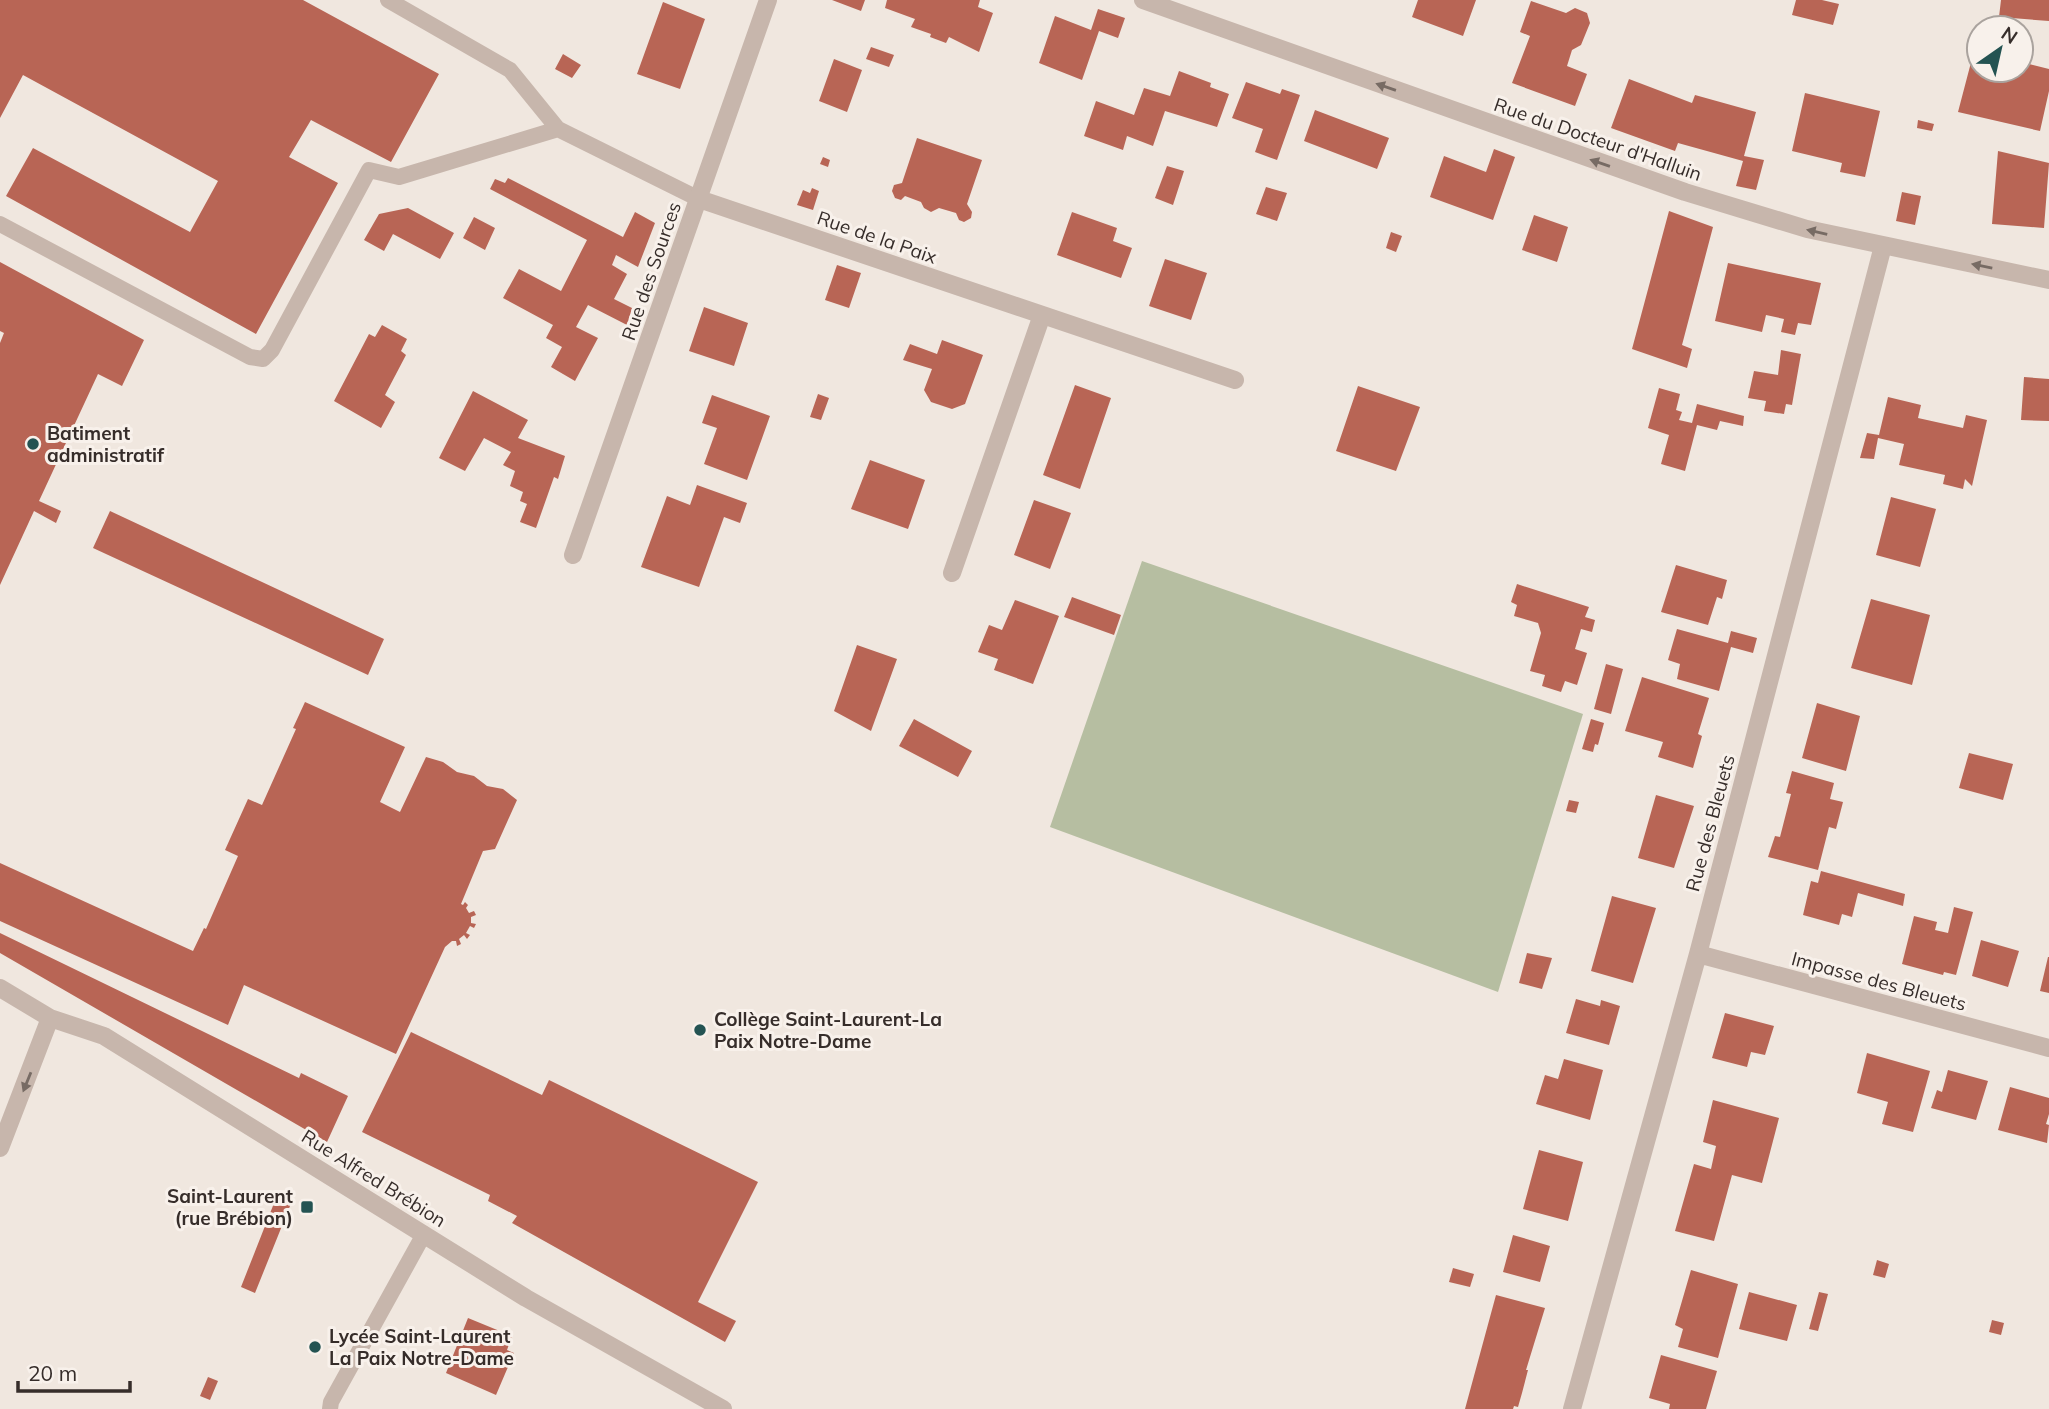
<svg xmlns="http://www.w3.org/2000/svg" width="2049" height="1409" viewBox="0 0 2049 1409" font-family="Mulish,sans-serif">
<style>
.green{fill:#b6bea1}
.building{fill:#b86555}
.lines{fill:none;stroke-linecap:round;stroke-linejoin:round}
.service{stroke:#c7b6ac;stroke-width:16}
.minor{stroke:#c7b6ac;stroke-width:18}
.oneway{fill:#776b64}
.poi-dot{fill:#245352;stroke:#f8f1eb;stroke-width:2.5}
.labels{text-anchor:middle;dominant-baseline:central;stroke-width:6;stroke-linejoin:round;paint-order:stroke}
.street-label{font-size:19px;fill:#362d2a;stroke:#f8f1eb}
.poi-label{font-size:19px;font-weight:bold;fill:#362d2a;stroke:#f8f1eb;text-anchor:start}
</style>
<rect width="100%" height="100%" fill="#f0e7df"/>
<path class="green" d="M 1142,561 L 1583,714 L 1498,992 L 1050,827 Z"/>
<path class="building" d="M 0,0 L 303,0 L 439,74 L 391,162 L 311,120 L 289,157 L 338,183 L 256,334 L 6,196 L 33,148 L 190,232 L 218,181 L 23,75 L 0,118 Z
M 832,0 L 865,0 L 861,11 Z
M 887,0 L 980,0 L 978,7 L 993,13 L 979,52 L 949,37 L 946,43 L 930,37 L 931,34 L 911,27 L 915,19 L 885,8 Z
M 1418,0 L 1476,0 L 1463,36 L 1412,17 Z
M 1796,0 L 1822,0 L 1839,4 L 1833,25 L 1792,15 Z
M 2001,0 L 2049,0 L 2049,21 L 1999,17 Z
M 1531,1 L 1566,13 L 1575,8 L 1587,13 L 1590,23 L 1581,45 L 1572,50 L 1567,66 L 1587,74 L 1575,106 L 1512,83 L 1530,36 L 1520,32 Z
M 663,2 L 705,19 L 680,89 L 637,74 Z
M 1098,9 L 1125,18 L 1118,38 L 1099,31 L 1082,80 L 1039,63 L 1055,16 L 1091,30 Z
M 871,47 L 894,55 L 889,67 L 866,59 Z
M 1974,51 L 1979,52 L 1979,70 L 2021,70 L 2021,62 L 2049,69 L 2049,91 L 2040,131 L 1958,112 Z
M 563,54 L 581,65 L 572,78 L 555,69 Z
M 834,59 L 862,70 L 847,112 L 819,101 Z
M 1179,71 L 1211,83 L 1210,87 L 1229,94 L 1217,127 L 1165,111 L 1153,146 L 1127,136 L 1123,150 L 1084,136 L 1096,101 L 1134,115 L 1144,88 L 1170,96 Z
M 1629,79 L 1692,103 L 1695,95 L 1756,112 L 1744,156 L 1764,160 L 1756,190 L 1736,186 L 1743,161 L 1678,143 L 1675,151 L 1611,128 Z
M 1246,82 L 1280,94 L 1282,89 L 1300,95 L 1277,160 L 1255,152 L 1263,129 L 1232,118 Z
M 1805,93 L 1880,111 L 1865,177 L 1840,172 L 1842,163 L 1792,151 Z
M 1315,110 L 1389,138 L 1377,169 L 1304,141 Z
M 1918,120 L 1934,124 L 1932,131 L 1917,128 Z
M 917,138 L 982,160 L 967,204 L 972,212 L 971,218 L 964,222 L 959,220 L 956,213 L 939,208 L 931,212 L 924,208 L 921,202 L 905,196 L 901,200 L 895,198 L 892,191 L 894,185 L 902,183 Z
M 1494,149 L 1515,157 L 1493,220 L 1430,197 L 1444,156 L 1486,172 Z
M 1998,151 L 2049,163 L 2044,228 L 1992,224 Z
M 823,157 L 830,160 L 828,167 L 820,164 Z
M 1167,166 L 1184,171 L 1173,205 L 1155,198 Z
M 508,178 L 623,237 L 635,212 L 655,223 L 638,267 L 616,255 L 612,265 L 627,274 L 614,299 L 632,308 L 627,325 L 588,305 L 576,327 L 598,338 L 575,381 L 551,367 L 562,347 L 546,338 L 553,325 L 503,298 L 519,269 L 561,291 L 587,240 L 490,189 L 495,179 L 505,183 Z
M 1266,187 L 1287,193 L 1277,221 L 1256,214 Z
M 812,188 L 819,191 L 813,210 L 797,205 L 803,190 L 810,193 Z
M 1902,192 L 1921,196 L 1915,225 L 1896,221 Z
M 408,208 L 454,233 L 440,259 L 393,234 L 384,251 L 364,240 L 379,214 Z
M 1669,211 L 1713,227 L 1682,345 L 1692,349 L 1687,368 L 1632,349 Z
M 1072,212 L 1117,228 L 1113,241 L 1132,248 L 1121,278 L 1057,255 Z
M 1534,215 L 1568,227 L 1557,262 L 1522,250 Z
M 474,217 L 495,228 L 485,250 L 463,238 Z
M 1391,232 L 1402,236 L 1396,252 L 1386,248 Z
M 1165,259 L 1207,273 L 1191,320 L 1149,306 Z
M 0,262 L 144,340 L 122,386 L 98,374 L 39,501 L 61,511 L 56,523 L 34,511 L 0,585 L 0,343 L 4,333 L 0,331 Z
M 1728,263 L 1821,283 L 1811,325 L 1798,323 L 1795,335 L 1781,332 L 1784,319 L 1766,315 L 1762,332 L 1715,321 Z
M 837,265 L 861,273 L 849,308 L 825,300 Z
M 704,307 L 748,323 L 734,366 L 689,351 Z
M 382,325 L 407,339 L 401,351 L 406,355 L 385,395 L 395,402 L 381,428 L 334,401 L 369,334 L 375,337 Z
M 942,340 L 983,355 L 965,404 L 952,409 L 931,402 L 924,390 L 932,369 L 903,360 L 910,344 L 937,354 Z
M 1781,350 L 1801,354 L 1792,405 L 1786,404 L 1784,414 L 1764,411 L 1766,401 L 1748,398 L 1754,371 L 1778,375 Z
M 2024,377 L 2049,379 L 2049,421 L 2021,420 Z
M 1075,385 L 1111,398 L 1080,489 L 1043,475 Z
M 1358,386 L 1420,407 L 1396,471 L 1336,451 Z
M 1659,388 L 1680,394 L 1676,410 L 1682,412 L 1679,420 L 1692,423 L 1697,404 L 1744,416 L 1743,426 L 1720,421 L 1717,430 L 1697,425 L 1685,471 L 1661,464 L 1669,435 L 1648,428 Z
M 473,391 L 528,420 L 518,438 L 565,456 L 558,479 L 554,477 L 536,528 L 520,522 L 527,504 L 520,501 L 523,492 L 510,486 L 515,471 L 503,465 L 511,452 L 484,438 L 465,471 L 439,458 Z
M 818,394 L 829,398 L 821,420 L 810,417 Z
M 712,395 L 770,416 L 747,480 L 704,464 L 717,428 L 702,423 Z
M 1888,397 L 1921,405 L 1918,418 L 1963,428 L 1966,415 L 1987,420 L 1972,486 L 1965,479 L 1963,489 L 1943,484 L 1945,475 L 1899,465 L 1904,444 L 1878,438 L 1874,459 L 1860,458 L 1867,433 L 1879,435 Z
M 870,460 L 925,480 L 908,529 L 851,509 Z
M 697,485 L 747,503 L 740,523 L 724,517 L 699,587 L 641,567 L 667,496 L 690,505 Z
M 1891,497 L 1936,509 L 1920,567 L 1876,555 Z
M 1034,500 L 1071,513 L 1050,569 L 1014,555 Z
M 110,511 L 384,639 L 368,675 L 93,548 Z
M 1676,565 L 1727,580 L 1722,599 L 1717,597 L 1708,625 L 1661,612 Z
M 1517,584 L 1589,607 L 1585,617 L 1595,620 L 1592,632 L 1581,629 L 1575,649 L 1587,653 L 1577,685 L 1565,681 L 1561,692 L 1542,686 L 1545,675 L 1530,671 L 1541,633 L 1538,623 L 1514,616 L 1517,605 L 1511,602 Z
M 1072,597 L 1121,615 L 1114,635 L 1064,617 Z
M 1871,599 L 1930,615 L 1912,685 L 1851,668 Z
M 1015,600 L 1059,616 L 1033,684 L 994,670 L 998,659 L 978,652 L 989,625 L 1002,630 Z
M 1677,629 L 1728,643 L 1731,631 L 1757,638 L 1753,653 L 1731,647 L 1719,691 L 1677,679 L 1680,664 L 1668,660 Z
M 857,645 L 897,659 L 871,731 L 834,711 Z
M 1606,664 L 1623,669 L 1611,714 L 1594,709 Z
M 1642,677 L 1709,698 L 1698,734 L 1702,736 L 1693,768 L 1658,757 L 1663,742 L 1625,731 Z
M 305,702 L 405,747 L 380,802 L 400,812 L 426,757 L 443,762 L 457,772 L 474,776 L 487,786 L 503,789 L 517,800 L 495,849 L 483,851 L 461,904 L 463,905 L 465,902 L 468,905 L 466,908 L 469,913 L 474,911 L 476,915 L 471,917 L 471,923 L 476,924 L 474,928 L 470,926 L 466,933 L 470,935 L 467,939 L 464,935 L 459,939 L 461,944 L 457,946 L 456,941 L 452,941 L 445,947 L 396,1054 L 244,985 L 228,1025 L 0,921 L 0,863 L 193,951 L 204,928 L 206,929 L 238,856 L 225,850 L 248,799 L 262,805 L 296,729 L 293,728 Z
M 1817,703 L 1860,716 L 1846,771 L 1802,758 Z
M 914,719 L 972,751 L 958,777 L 899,746 Z
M 1591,719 L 1604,723 L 1598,745 L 1595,744 L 1593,752 L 1582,749 Z
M 1969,753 L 2013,764 L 2003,800 L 1959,788 Z
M 1792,771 L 1834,783 L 1830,799 L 1843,802 L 1836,829 L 1829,827 L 1818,870 L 1768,857 L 1775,836 L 1780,837 L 1791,794 L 1786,793 Z
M 1656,795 L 1694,806 L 1674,868 L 1638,858 Z
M 1569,800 L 1579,802 L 1576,813 L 1566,811 Z
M 1821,871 L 1905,894 L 1903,906 L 1858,893 L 1852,917 L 1842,914 L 1839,925 L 1803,915 L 1811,881 L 1818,883 Z
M 1612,896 L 1656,908 L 1633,983 L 1591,971 Z
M 1954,907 L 1973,912 L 1956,975 L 1944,972 L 1943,975 L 1902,964 L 1914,916 L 1937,922 L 1935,930 L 1948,933 Z
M 0,933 L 299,1078 L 301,1073 L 348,1096 L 327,1142 L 0,953 Z
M 1981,940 L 2019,951 L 2008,987 L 1972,976 Z
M 1527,953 L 1552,958 L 1542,989 L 1519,983 Z
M 2048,957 L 2049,957 L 2049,993 L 2040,991 Z
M 1576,999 L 1600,1006 L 1601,1000 L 1620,1006 L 1609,1045 L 1566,1033 Z
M 1725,1013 L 1774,1026 L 1765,1055 L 1751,1052 L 1747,1067 L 1712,1058 Z
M 411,1032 L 542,1095 L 549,1080 L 758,1182 L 698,1302 L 736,1321 L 725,1342 L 512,1223 L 517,1216 L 488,1201 L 490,1195 L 362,1132 Z
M 1867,1053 L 1930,1071 L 1913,1132 L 1882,1124 L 1888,1102 L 1857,1093 Z
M 1564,1059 L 1603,1070 L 1590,1120 L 1536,1104 L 1545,1075 L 1558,1079 Z
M 1948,1070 L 1988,1081 L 1976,1120 L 1931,1108 L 1937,1090 L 1942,1092 Z
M 2010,1087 L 2049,1098 L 2049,1114 L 2046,1124 L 2049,1125 L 2047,1143 L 1998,1130 Z
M 1713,1100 L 1779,1118 L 1762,1183 L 1732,1175 L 1714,1241 L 1675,1231 L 1694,1164 L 1711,1169 L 1716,1146 L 1703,1142 Z
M 1539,1150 L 1583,1162 L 1568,1221 L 1523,1209 Z
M 278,1193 L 292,1201 L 255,1293 L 241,1287 Z
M 1513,1235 L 1550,1246 L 1540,1282 L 1503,1272 Z
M 1877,1260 L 1889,1264 L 1885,1278 L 1873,1275 Z
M 1453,1268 L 1474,1274 L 1470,1287 L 1449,1282 Z
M 1691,1270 L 1738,1284 L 1718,1358 L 1678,1347 L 1683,1329 L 1675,1325 Z
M 1749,1292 L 1797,1305 L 1787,1341 L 1739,1329 Z
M 1819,1292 L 1828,1294 L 1818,1331 L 1809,1329 Z
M 1496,1295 L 1545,1308 L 1526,1370 L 1528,1370 L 1522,1393 L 1518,1407 L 1514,1406 L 1513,1409 L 1465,1409 Z
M 468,1318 L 512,1336 L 507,1350 L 514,1353 L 496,1395 L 446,1373 Z
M 1992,1320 L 2004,1323 L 2001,1335 L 1989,1332 Z
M 1661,1355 L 1717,1371 L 1706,1409 L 1669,1409 L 1670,1404 L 1649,1398 Z
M 208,1377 L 218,1381 L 210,1400 L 200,1396 Z"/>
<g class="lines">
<path class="service" d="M 388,0 L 510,70 L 558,129
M 0,224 L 250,357 L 263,359 L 272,350 L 369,170 L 399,177 L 558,129 L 699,199
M 330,1409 L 331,1402 L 424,1234"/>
<path class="minor" d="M 1143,0 L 1685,192 L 1807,229 L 2049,280
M 699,199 L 1235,380
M 573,555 L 768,0
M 952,573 L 1042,315
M 1698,954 L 2049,1048
M 0,988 L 50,1018 L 104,1036 L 526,1298 L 723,1409
M 0,1148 L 50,1018
M 1572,1409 L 1698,954 L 1883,246"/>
</g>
<defs><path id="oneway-solid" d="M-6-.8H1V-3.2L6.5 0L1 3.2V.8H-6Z" transform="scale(1.75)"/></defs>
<g class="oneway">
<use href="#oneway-solid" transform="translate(1386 87) rotate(-161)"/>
<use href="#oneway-solid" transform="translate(1600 163) rotate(-161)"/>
<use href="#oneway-solid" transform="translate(1817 232) rotate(-167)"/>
<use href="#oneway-solid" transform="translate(1982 266) rotate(-169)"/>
<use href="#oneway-solid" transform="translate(27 1082) rotate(112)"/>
</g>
<g class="poi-dot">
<circle cx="33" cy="444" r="7"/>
<circle cx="700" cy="1030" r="7"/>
<rect x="300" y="1200" width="14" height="14" rx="3.5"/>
<circle cx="315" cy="1347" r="7"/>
</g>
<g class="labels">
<g class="street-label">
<text transform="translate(1598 139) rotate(19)">Rue du Docteur d'Halluin</text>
<text transform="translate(877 237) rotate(19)">Rue de la Paix</text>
<text transform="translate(651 271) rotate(-71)">Rue des Sources</text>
<text transform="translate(1710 823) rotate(-75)">Rue des Bleuets</text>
<text transform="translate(1879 981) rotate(15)">Impasse des Bleuets</text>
<text transform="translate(374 1178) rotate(32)">Rue Alfred Brébion</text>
</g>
<g class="poi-label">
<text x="47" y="433">Batiment<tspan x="47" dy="22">administratif</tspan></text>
<text x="714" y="1019">Collège Saint-Laurent-La<tspan x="714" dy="22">Paix Notre-Dame</tspan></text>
<text x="293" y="1196" text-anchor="end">Saint-Laurent<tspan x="293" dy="22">(rue Brébion)</tspan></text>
<text x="329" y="1336">Lycée Saint-Laurent<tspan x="329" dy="22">La Paix Notre-Dame</tspan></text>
</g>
</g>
<g transform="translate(2000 49) rotate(34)"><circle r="33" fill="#f8f1eb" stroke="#aaa39e" stroke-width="2"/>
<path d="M0-5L12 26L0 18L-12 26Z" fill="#245352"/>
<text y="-10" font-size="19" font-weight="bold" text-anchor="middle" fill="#362d2a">N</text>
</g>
<path d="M18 1381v10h112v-10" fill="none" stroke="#362d2a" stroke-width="3.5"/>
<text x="28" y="1381" font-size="21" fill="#362d2a" stroke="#f8f1eb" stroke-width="5" paint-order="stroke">20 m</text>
</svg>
